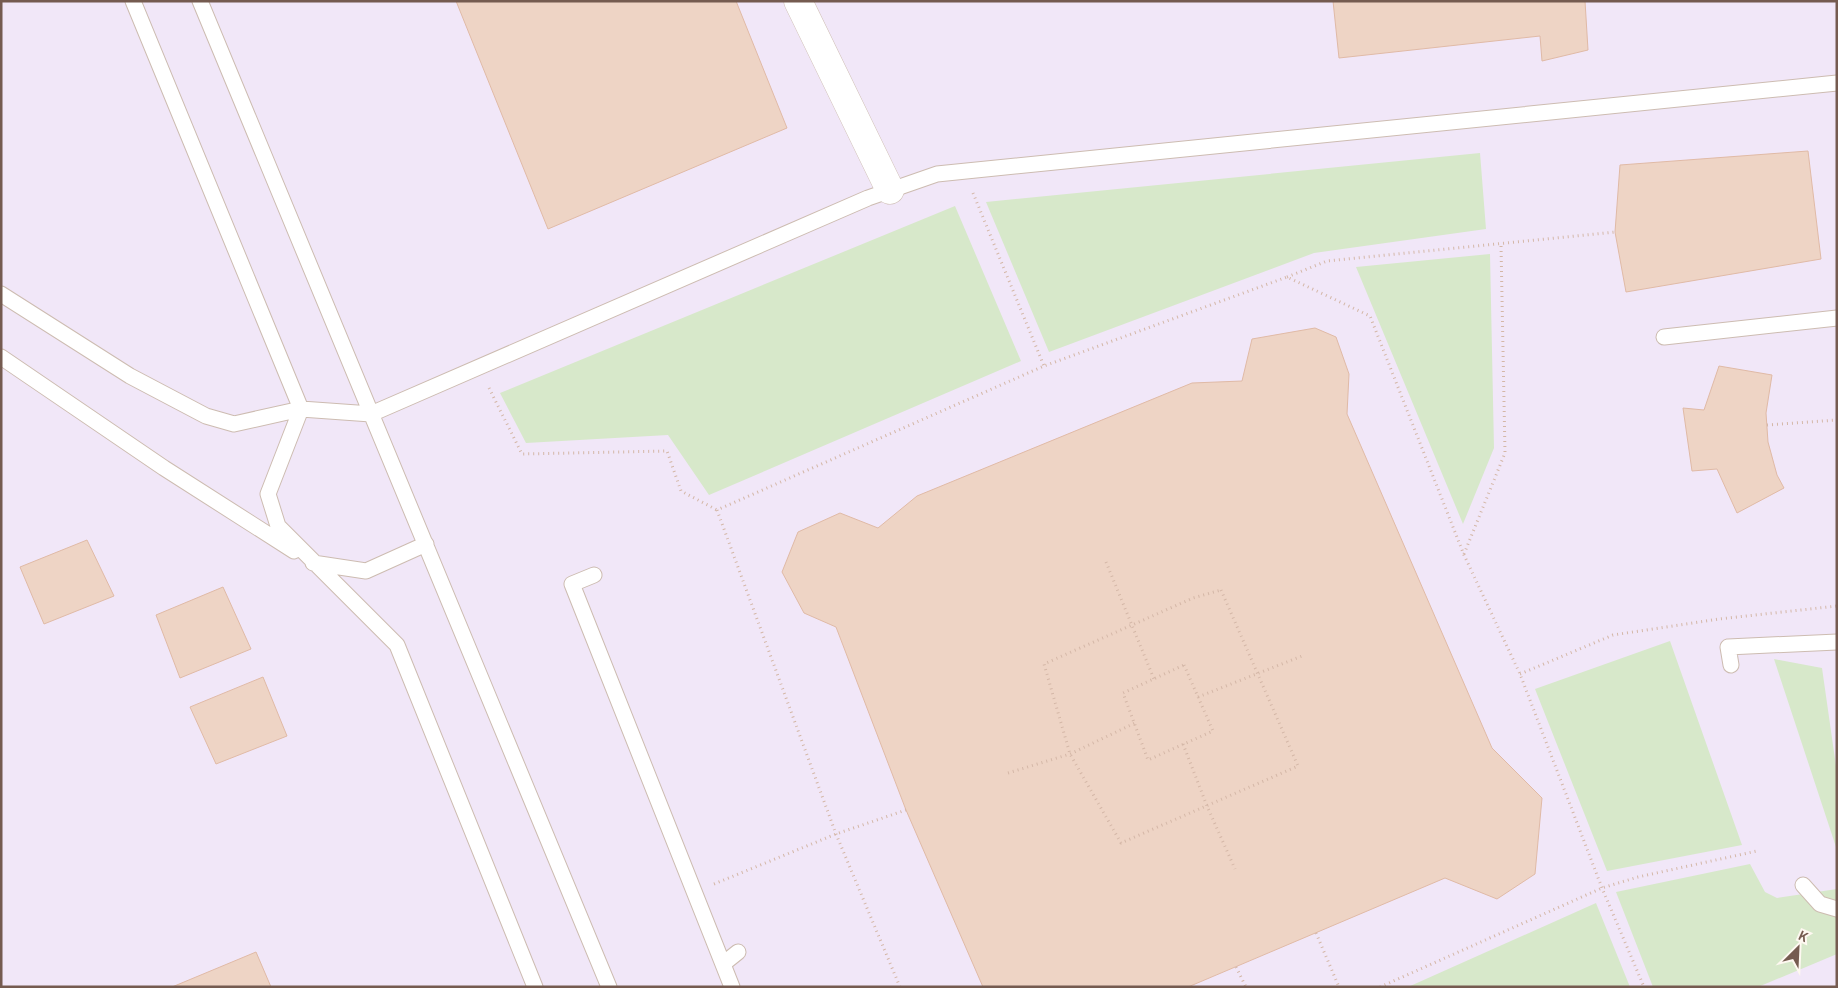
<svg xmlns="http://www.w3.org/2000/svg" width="1838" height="988" viewBox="0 0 1838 988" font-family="'Archivo Narrow',sans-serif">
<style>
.education{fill:#f1e7f8}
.green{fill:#d7e8ca}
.building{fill:#eed4c5;stroke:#e0baa6}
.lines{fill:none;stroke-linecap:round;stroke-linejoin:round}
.service-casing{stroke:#cdbcb1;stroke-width:17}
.minor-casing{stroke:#cdbcb1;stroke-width:29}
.path{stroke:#d4b7a7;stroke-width:3;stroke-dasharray:1 4;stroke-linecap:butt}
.service{stroke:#fff;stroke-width:15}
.minor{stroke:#fff;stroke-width:28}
</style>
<rect width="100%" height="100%" fill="#fbf4eb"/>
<path class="education" d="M 1,1 L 1837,1 L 1837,987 L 1,987 Z"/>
<path class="green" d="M 1480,153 L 1486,229 L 1314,253 L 1049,352 L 986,202 Z
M 955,206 L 1021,361 L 709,495 L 668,435 L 526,443 L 500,393 Z
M 1490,254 L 1494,448 L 1463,524 L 1356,267 Z
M 1670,641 L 1742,845 L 1607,871 L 1535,689 Z
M 1774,659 L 1822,668 L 1837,773 L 1837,850 Z
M 1750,864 L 1765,892 L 1777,898 L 1837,889 L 1837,954 L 1758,987 L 1653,987 L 1616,892 Z
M 1596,903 L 1630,987 L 1408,987 Z"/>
<path class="building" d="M 456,1 L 736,1 L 787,128 L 548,229 Z
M 1333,1 L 1585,1 L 1588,50 L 1542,61 L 1540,36 L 1339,58 Z
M 1808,151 L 1821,259 L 1626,292 L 1615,232 L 1620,165 Z
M 1315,328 L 1336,337 L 1349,374 L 1347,414 L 1492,748 L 1542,798 L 1535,874 L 1497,899 L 1445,878 L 1188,987 L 983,987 L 906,810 L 836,627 L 804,613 L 782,572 L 798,532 L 840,513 L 878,528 L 917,496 L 1192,383 L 1242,381 L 1252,339 Z
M 1719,366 L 1772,375 L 1766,413 L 1768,442 L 1777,475 L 1784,488 L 1737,513 L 1717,469 L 1692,471 L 1683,408 L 1704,410 Z
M 87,540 L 114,596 L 44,624 L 20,567 Z
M 223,587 L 251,649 L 180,678 L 156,615 Z
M 263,677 L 287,736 L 216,764 L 190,707 Z
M 256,952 L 271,987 L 172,987 Z"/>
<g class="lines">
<g class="service-casing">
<path id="service" d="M 133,1 L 301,409 L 268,494 L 278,526 L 397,645 L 535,987
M 200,1 L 609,987
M 1,294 L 130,376 L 206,416 L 234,424 L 301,409 L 371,414 L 868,198 L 937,174 L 1837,83
M 1664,337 L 1837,318
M 1,357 L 164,468 L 294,551
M 313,563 L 366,571 L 426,544
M 594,575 L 572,584 L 732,987
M 1731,665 L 1728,647 L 1837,642
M 1803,885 L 1820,904 L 1837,909
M 723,964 L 738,952"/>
</g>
<g class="minor-casing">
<path id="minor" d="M 798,1 L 890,190"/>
</g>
<path class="path" d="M 973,193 L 1044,366
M 1287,277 L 1327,261 L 1615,232
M 489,388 L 522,454 L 667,451 L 681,491 L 717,510
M 1767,425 L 1837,420
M 1464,554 L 1505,453 L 1501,245
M 1106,562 L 1154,679
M 1221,590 L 1298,766 L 1121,843 L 1070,754 L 1044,664 L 1193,598 Z
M 1184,665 L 1213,731 L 1148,760 L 1123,693 Z
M 1520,674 L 1613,635 L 1719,619 L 1837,606
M 1198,697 L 1302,656
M 1183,744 L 1207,806 L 1235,869
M 1008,773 L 1070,754 L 1135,723
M 714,884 L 836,834 L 906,810
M 1316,933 L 1339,987
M 1236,967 L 1246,987
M 900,987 L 836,834 L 717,510 L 1044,366 L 1287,277 L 1370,316 L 1464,555 L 1520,674 L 1602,888 L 1644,987
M 1380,987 L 1602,888 L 1638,877 L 1757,851"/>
<use href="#service" class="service"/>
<use href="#minor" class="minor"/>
</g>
<rect width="1838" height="988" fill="none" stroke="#755b50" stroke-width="5"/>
<g transform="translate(1798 948) rotate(24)" stroke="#fef8f1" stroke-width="4" paint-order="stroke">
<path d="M0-4L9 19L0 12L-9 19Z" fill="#755b50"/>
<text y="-8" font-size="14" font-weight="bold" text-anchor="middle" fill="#755b50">K</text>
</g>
</svg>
